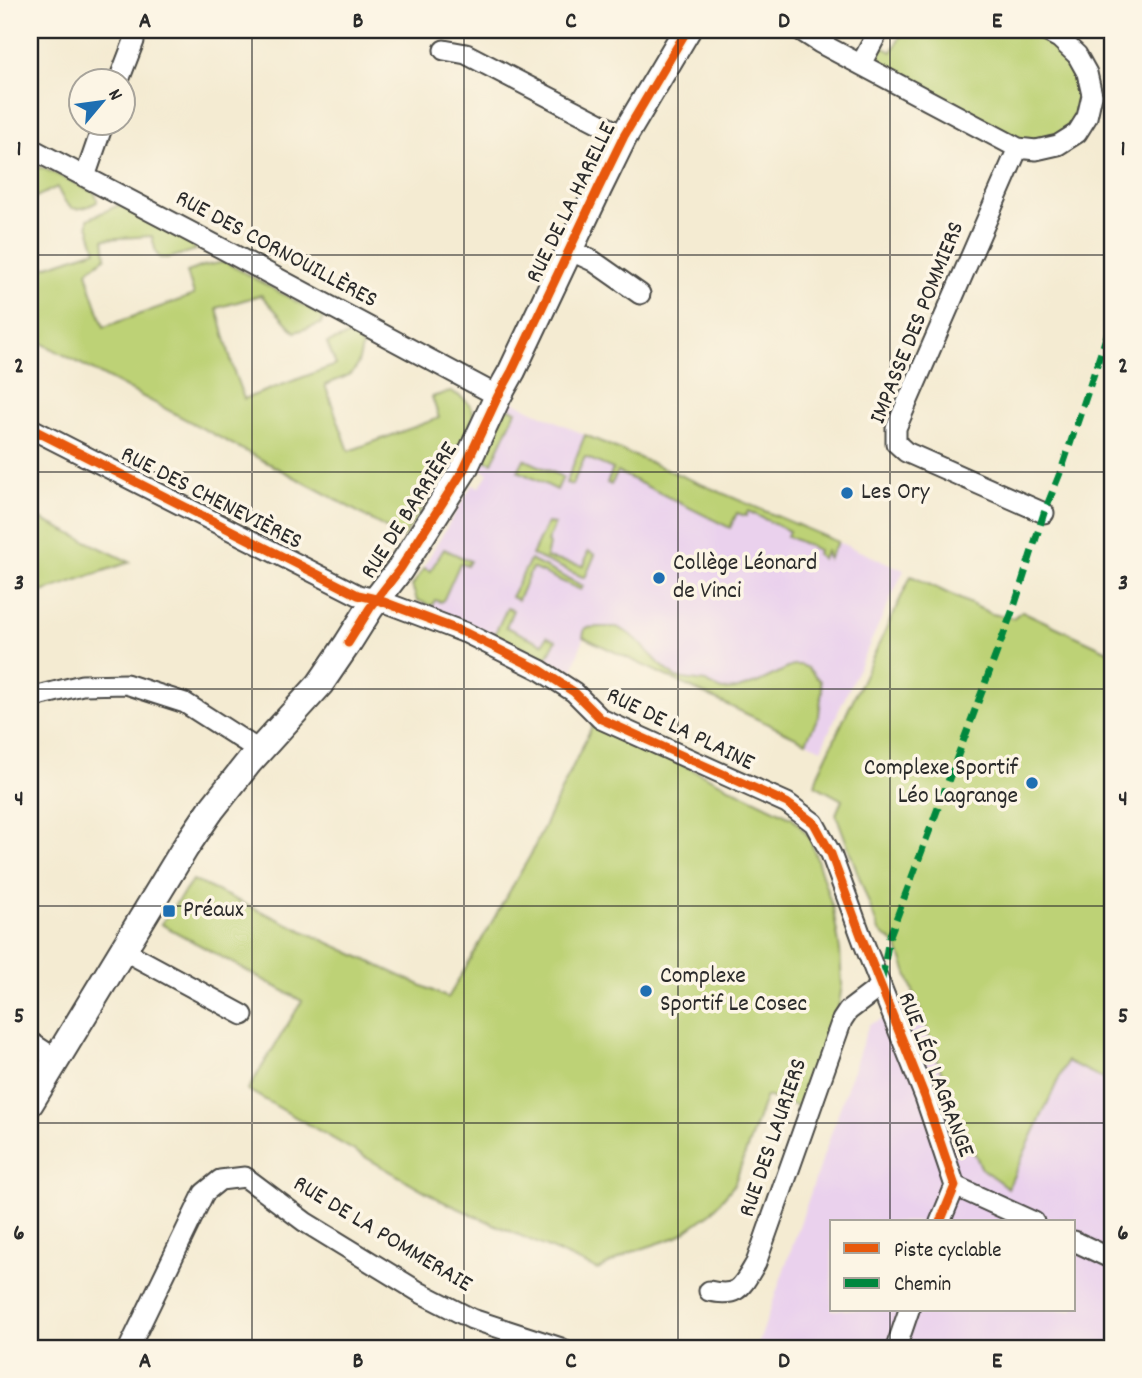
<svg xmlns="http://www.w3.org/2000/svg" width="1142" height="1378" viewBox="0 0 1142 1378" font-family="Dekko,sans-serif">
<style>
.built{fill:#ead1ed;fill-rule:evenodd}
.green{fill:#bdd276;stroke:#747e50;stroke-width:2}
.lines{fill:none;stroke-linecap:round;stroke-linejoin:round}
.street-casing{stroke:#494844;stroke-width:23}
.secondary-casing{stroke:#494844;stroke-width:30}
.street{stroke:#fff;stroke-width:19}
.secondary{stroke:#fff;stroke-width:26}
.quiet{stroke:#00873e;stroke-width:7;stroke-dasharray:14 7;stroke-linecap:butt}
.cycleway-casing{stroke:#fcf5e5;stroke-width:13}
.cycleway{stroke:#e8590c;stroke-width:9}
.grid{fill:none;stroke:#2b2b2b;stroke-width:2;stroke-opacity:0.55}
.poi-dot{fill:#1f6fb2;stroke:#fcf5e5;stroke-width:2.5}
.labels{text-anchor:middle;dominant-baseline:central;stroke-width:7;stroke-linejoin:round;paint-order:stroke}
.street-label{font-size:24px;fill:#2b2b2b;stroke:#fcf5e5}
.poi-label{font-size:24px;fill:#2b2b2b;stroke:#fcf5e5;text-anchor:start}
.neatline{fill:none;stroke:#2b2b2b;stroke-width:2.5}
.grid-label{font-size:23px;text-anchor:middle;font-weight:bold;fill:#2b2b2b}
</style>
<rect width="100%" height="100%" fill="#fcf5e5"/>
<filter id="ink" filterUnits="userSpaceOnUse"><feTurbulence type="fractalNoise" baseFrequency=".0143" numOctaves="2"/><feDisplacementMap in="SourceGraphic" scale="14" xChannelSelector="R" yChannelSelector="G"/><feConvolveMatrix kernelMatrix="1 2 1 2 8 2 1 2 1" color-interpolation-filters="sRGB"/></filter>
<filter id="wash" filterUnits="userSpaceOnUse"><feTurbulence type="fractalNoise" baseFrequency=".00686" numOctaves="4" result="noise"/><feDisplacementMap in="SourceGraphic" scale="28" xChannelSelector="R" yChannelSelector="G"/><feGaussianBlur stdDeviation="1.57" result="paint"/><feColorMatrix in="noise" values="0 0 0 0 0 0 0 0 0 0 0 0 0 0 0 0 0 1.4 0 .05"/><feComposite in="paint" operator="in"/></filter>
<g filter="url(#wash)">
<rect width="100%" height="100%" fill="#f4ebd2"/>
<path class="built" d="M 512,401 L 585,435 L 904,570 L 821,749 L 583,638 L 573,671 L 417,600 L 412,586 L 472,485 L 480,487 L 488,473 L 479,468 L 507,407 Z
M 922,1013 L 957,1117 L 982,1169 L 1008,1188 L 1067,1061 L 1112,1083 L 1112,1348 L 757,1348 L 869,1024 L 885,1018 ZM 832,1222 L 1074,1222 L 1074,1310 L 832,1310 Z"/>
<path class="green" d="M 904,30 L 1025,30 L 1071,57 L 1087,88 L 1079,121 L 1046,143 L 1018,140 L 884,69 L 878,54 L 879,45 L 892,52 Z
M 34,167 L 43,168 L 94,192 L 97,198 L 97,202 C 73,215 67,209 57,187 L 30,200 L 30,168 Z
M 121,204 L 191,243 L 196,250 L 169,258 L 160,258 L 156,253 L 152,236 L 104,239 L 106,257 L 87,271 L 91,289 L 104,327 L 194,295 L 187,272 L 203,266 L 225,262 L 324,317 L 321,324 L 295,332 L 261,295 L 217,308 L 235,375 L 244,399 L 336,365 L 327,343 L 354,334 L 362,347 C 356,378 352,373 325,385 L 349,451 L 439,418 L 432,397 L 451,391 C 459,396 472,402 473,413 C 475,431 416,518 403,538 L 326,494 L 30,337 L 30,272 L 96,250 L 88,225 L 88,219 Z
M 507,407 L 516,411 L 492,463 L 482,459 Z
M 585,435 L 838,542 L 828,559 L 826,551 L 822,559 L 817,554 L 818,550 L 787,536 L 789,531 L 748,511 L 746,516 L 737,513 L 730,528 L 618,472 L 611,485 L 607,483 L 613,469 L 585,457 L 572,485 L 566,483 Z
M 524,459 L 563,477 L 557,490 L 518,471 Z
M 30,514 L 130,562 L 36,594 L 30,562 Z
M 547,523 L 555,524 L 547,542 L 549,544 L 546,558 L 584,566 L 588,551 L 595,555 L 585,578 L 532,555 Z
M 444,549 L 470,561 L 467,566 L 460,563 L 444,599 L 441,602 L 435,600 L 432,606 L 417,600 L 412,586 L 424,568 L 430,571 Z
M 530,560 L 583,586 L 581,590 L 532,568 L 518,600 L 511,597 Z
M 911,576 L 992,614 L 1013,618 L 1022,611 L 1112,653 L 1112,1083 L 1067,1061 L 1008,1188 L 982,1169 L 957,1117 L 897,945 L 879,931 L 836,814 L 842,800 L 815,785 L 818,774 Z
M 507,608 L 513,610 L 506,627 L 543,644 L 547,636 L 556,640 L 547,658 L 494,635 Z
M 600,627 L 617,627 L 625,631 L 636,639 L 659,663 L 676,678 L 706,682 L 722,690 L 738,689 L 759,682 L 794,665 L 801,665 L 808,668 L 820,681 L 822,690 L 819,715 L 806,742 L 583,637 L 585,628 Z
M 594,722 L 793,818 L 810,838 L 833,909 L 840,950 L 842,985 L 839,1004 L 803,1108 L 766,1096 L 734,1185 L 711,1213 L 677,1237 L 629,1253 L 598,1270 L 444,1202 L 248,1090 L 302,1001 L 161,924 L 193,880 L 448,998 L 530,856 Z"/>
</g>
<g filter="url(#ink)">
<g class="lines">
<g class="street-casing">
<path id="street" d="M 800,30 L 820,43 L 1018,148 L 1036,150 L 1058,145 L 1077,133 L 1087,117 L 1092,95 L 1087,73 L 1077,55 L 1059,38 L 1044,30
M 444,50 L 466,54 L 624,136
M 861,64 L 879,30
M 119,80 L 134,41 L 132,30
M 30,148 L 223,249 L 498,396
M 1018,148 L 896,428 L 896,443 L 906,452 L 1044,513
M 85,177 L 104,122
M 569,250 L 593,261 L 640,294
M 30,428 L 358,595 L 376,599 L 466,633 L 540,670 L 574,692 L 601,719 L 787,803 L 814,823 L 831,854 L 863,941 L 925,1097 L 955,1186 L 940,1222
M 30,700 L 38,696 L 82,685 L 126,684 L 185,703 L 260,751
M 123,950 L 243,1015
M 30,1042 L 56,1059
M 955,1186 L 1034,1222
M 1074,1241 L 1112,1259
M 709,1291 C 739,1298 742,1286 756,1263 L 842,1020 L 848,1011 L 881,986
M 129,1348 L 204,1193 L 220,1180 L 245,1177 L 305,1222 L 421,1293 L 472,1319 L 561,1348
M 896,1348 L 909,1310"/>
</g>
<g class="secondary-casing">
<path id="secondary" d="M 30,1103 L 185,848 L 211,810 L 249,762 L 320,684 L 348,643 L 370,608 L 400,569 L 464,469 L 498,396 L 512,371 L 598,189 L 624,136 L 687,30"/>
</g>
<use href="#street" class="street"/>
<use href="#secondary" class="secondary"/>
<path class="quiet" d="M 882,980 L 889,938 L 1015,604 L 1044,513 L 1062,468 L 1112,320"/>
<g class="cycleway-casing">
<path id="cycleway" d="M 30,428 L 358,595 L 376,599 L 466,633 L 540,670 L 574,692 L 601,719 L 787,803 L 814,823 L 831,854 L 863,941 L 925,1097 L 955,1186 L 940,1222
M 348,643 L 370,608 L 400,569 L 464,469 L 498,396 L 512,371 L 598,189 L 624,136 L 687,30"/>
</g>
<use href="#cycleway" class="cycleway"/>
</g>
</g>
<path class="grid" d="M 252,30 L 252,1348M 464,30 L 464,1348M 678,30 L 678,1348M 890,30 L 890,1222M 30,255 L 1112,255M 30,472 L 1112,472M 30,689 L 1112,689M 30,906 L 1112,906M 30,1123 L 1112,1123M 890,1310 L 890,1348"/>
<g class="poi-dot">
<circle cx="847" cy="493" r="7"/>
<circle cx="659" cy="578" r="7"/>
<circle cx="1032" cy="783" r="7"/>
<rect x="162" y="904" width="14" height="14" rx="3.5"/>
<circle cx="646" cy="991" r="7"/>
</g>
<g class="labels">
<g class="street-label">
<text transform="translate(572 203) rotate(-64)">RUE DE LA HARELLE</text>
<text transform="translate(276 250) rotate(28)">RUE DES CORNOUILLÈRES</text>
<text transform="translate(918 323) rotate(-68)">IMPASSE DES POMMIERS</text>
<text transform="translate(211 499) rotate(27)">RUE DES CHENEVIÈRES</text>
<text transform="translate(410 511) rotate(-57)">RUE DE BARRIÈRE</text>
<text transform="translate(680 730) rotate(26)">RUE DE LA PLAINE</text>
<text transform="translate(935 1075) rotate(69)">RUE LÉO LAGRANGE</text>
<text transform="translate(774 1138) rotate(-71)">RUE DES LAURIERS</text>
<text transform="translate(382 1235) rotate(31)">RUE DE LA POMMERAIE</text>
</g>
<g class="poi-label">
<text x="861" y="493">Les Ory</text>
<text x="673" y="564">Collège Léonard<tspan x="673" dy="28">de Vinci</tspan></text>
<text x="1018" y="769" text-anchor="end">Complexe Sportif<tspan x="1018" dy="28">Léo Lagrange</tspan></text>
<text x="183" y="911">Préaux</text>
<text x="660" y="977">Complexe<tspan x="660" dy="28">Sportif Le Cosec</tspan></text>
</g>
</g>
<rect width="1142" height="1378" fill="none" stroke="#fcf5e5" stroke-width="77"/>
<rect x="830" y="1220" width="245" height="91" fill="#fcf5e5" stroke="#a8a49b" stroke-width="2"/>
<rect x="844" y="1243" width="35" height="10" fill="#e8590c" stroke="#a8a49b" stroke-width="2"/>
<text x="894" y="1256" font-size="21" fill="#2b2b2b">Piste cyclable</text>
<rect x="844" y="1278" width="35" height="10" fill="#00873e" stroke="#a8a49b" stroke-width="2"/>
<text x="894" y="1290" font-size="21" fill="#2b2b2b">Chemin</text>
<g transform="translate(102 102) rotate(61)"><circle r="33" fill="#fcf5e5" stroke="#a8a49b" stroke-width="2"/>
<path d="M0-5L12 26L0 18L-12 26Z" fill="#1f6fb2"/>
<text y="-10" font-size="19" font-weight="bold" text-anchor="middle" fill="#2b2b2b">N</text>
</g>
<rect x="38" y="38" width="1066" height="1302" class="neatline"/>
<g class="grid-label">
<text x="145" y="27">A</text>
<text x="358" y="27">B</text>
<text x="571" y="27">C</text>
<text x="784" y="27">D</text>
<text x="997" y="27">E</text>
<text x="19" y="155">1</text>
<text x="1123" y="155">1</text>
<text x="19" y="372">2</text>
<text x="1123" y="372">2</text>
<text x="19" y="589">3</text>
<text x="1123" y="589">3</text>
<text x="19" y="805">4</text>
<text x="1123" y="805">4</text>
<text x="19" y="1022">5</text>
<text x="1123" y="1022">5</text>
<text x="19" y="1239">6</text>
<text x="1123" y="1239">6</text>
<text x="145" y="1367">A</text>
<text x="358" y="1367">B</text>
<text x="571" y="1367">C</text>
<text x="784" y="1367">D</text>
<text x="997" y="1367">E</text>
</g>
</svg>
